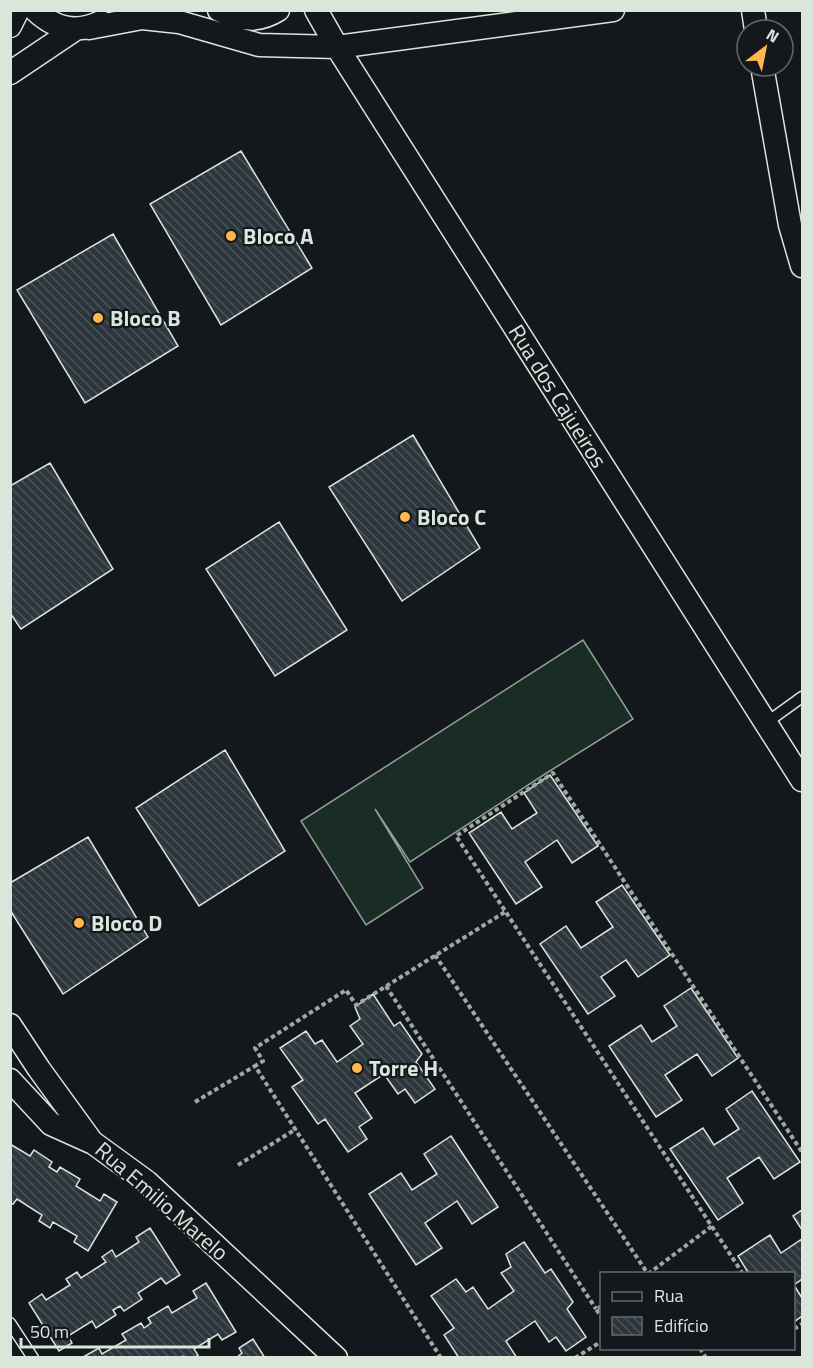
<svg xmlns="http://www.w3.org/2000/svg" width="813" height="1368" viewBox="0 0 813 1368" font-family="'Titillium Web',sans-serif">
<style>
.grass{fill:#1a2d24;stroke:#939e99;stroke-width:1.5}
.building{fill:url(#building-back-hatch);stroke:#d8e6dc;stroke-width:1.5}
.lines{fill:none;stroke-linecap:round;stroke-linejoin:round}
.lane-casing{stroke:#d8e6dc;stroke-width:13}
.street-casing{stroke:#d8e6dc;stroke-width:25}
.path{stroke:#9da8a2;stroke-width:4;stroke-dasharray:4.5 3;stroke-linecap:butt}
.lane{stroke:#14181c;stroke-width:10}
.street{stroke:#14181c;stroke-width:22}
.poi-dot{fill:#ffb74d;stroke:#14181c;stroke-width:2}
.labels{text-anchor:middle;dominant-baseline:central;stroke-width:4.5;stroke-linejoin:round;paint-order:stroke}
.poi-label{font-size:22px;font-weight:bold;fill:#d8e6dc;stroke:#14181c;text-anchor:start}
.street-label{font-size:22px;fill:#d8e6dc;stroke:#14181c}
</style>
<defs>
<pattern id="building-back-hatch" width="6" height="6" patternUnits="userSpaceOnUse" patternTransform="scale(1.5)"><rect width="6" height="6" fill="#2c363c"/><path d="M-1 5l2 2M0 0l6 6M5-1l2 2" fill="none" stroke="#4a5358"/></pattern>
</defs>
<rect width="100%" height="100%" fill="#14181c"/>
<path class="grass" d="M 583,640 L 633,719 L 545,774 L 410,862 L 375,809 L 423,888 L 366,925 L 301,821 Z"/>
<path class="building" d="M 241,151 L 312,268 L 221,325 L 150,204 Z
M 113,234 L 178,346 L 85,403 L 17,290 Z
M 413,435 L 480,548 L 402,601 L 329,487 Z
M 50,463 L 113,569 L 21,629 L 10,613 L 10,486 Z
M 279,522 L 347,630 L 275,676 L 206,569 Z
M 225,750 L 285,851 L 199,906 L 136,808 Z
M 550,775 L 598,846 L 572,863 L 557,840 L 525,862 L 542,887 L 516,904 L 469,833 L 501,812 L 512,829 L 537,813 L 524,793 Z
M 88,837 L 148,937 L 63,994 L 10,910 L 10,883 Z
M 622,885 L 670,955 L 638,977 L 626,960 L 601,977 L 615,996 L 588,1014 L 540,944 L 566,926 L 581,948 L 613,927 L 596,902 Z
M 691,988 L 738,1058 L 712,1076 L 697,1054 L 665,1075 L 682,1100 L 656,1117 L 609,1046 L 641,1025 L 652,1042 L 677,1026 L 664,1006 Z
M 373,994 L 394,1026 L 400,1022 L 422,1054 L 416,1062 L 435,1089 L 415,1103 L 405,1089 L 398,1094 L 384,1074 L 355,1093 L 372,1118 L 359,1127 L 367,1139 L 348,1152 L 325,1119 L 318,1124 L 292,1087 L 303,1080 L 280,1048 L 306,1031 L 315,1044 L 322,1040 L 337,1062 L 363,1044 L 350,1026 L 360,1019 L 355,1007 Z
M 752,1091 L 800,1162 L 774,1179 L 759,1157 L 727,1178 L 743,1203 L 718,1220 L 670,1149 L 703,1128 L 714,1145 L 739,1129 L 726,1109 Z
M 451,1136 L 498,1207 L 472,1224 L 457,1201 L 425,1223 L 442,1248 L 416,1265 L 369,1194 L 401,1173 L 412,1190 L 437,1174 L 424,1154 Z
M 10,1144 L 30,1156 L 34,1150 L 52,1162 L 49,1167 L 57,1172 L 60,1167 L 80,1179 L 76,1186 L 100,1201 L 104,1194 L 117,1202 L 88,1251 L 74,1242 L 77,1236 L 53,1222 L 50,1228 L 39,1221 L 42,1215 L 17,1199 L 13,1204 L 10,1203 Z
M 802,1210 L 802,1230 L 793,1216 Z
M 150,1228 L 180,1275 L 166,1284 L 161,1278 L 138,1293 L 142,1299 L 124,1311 L 120,1306 L 113,1310 L 116,1315 L 96,1328 L 92,1321 L 68,1336 L 72,1343 L 59,1351 L 29,1303 L 42,1294 L 46,1300 L 70,1285 L 66,1279 L 77,1272 L 81,1278 L 106,1262 L 102,1257 L 112,1250 L 116,1257 L 139,1242 L 136,1237 Z
M 770,1235 L 781,1253 L 802,1239 L 802,1279 L 794,1285 L 802,1298 L 802,1316 L 794,1322 L 794,1274 L 749,1274 L 738,1256 Z
M 524,1242 L 545,1273 L 551,1269 L 573,1302 L 567,1309 L 586,1337 L 566,1351 L 556,1337 L 549,1342 L 535,1321 L 506,1341 L 517,1358 L 459,1358 L 444,1335 L 454,1328 L 431,1296 L 456,1279 L 466,1292 L 473,1287 L 488,1309 L 514,1291 L 501,1273 L 511,1267 L 506,1254 Z
M 206,1283 L 236,1332 L 222,1340 L 218,1334 L 194,1349 L 198,1355 L 194,1358 L 184,1358 L 183,1356 L 180,1358 L 83,1357 L 99,1348 L 102,1354 L 126,1340 L 122,1334 L 141,1323 L 144,1328 L 151,1323 L 148,1318 L 168,1306 L 172,1313 L 197,1298 L 193,1291 Z
M 253,1339 L 265,1358 L 236,1358 L 242,1353 L 239,1348 Z"/>
<g class="lines">
<g class="lane-casing">
<path id="lane" d="M 766,723 L 802,697
M 10,1323 L 33,1358"/>
</g>
<g class="street-casing">
<path id="street" d="M 35,10 C 55,29 76,34 101,22
M 219,10 C 241,20 257,23 278,10
M 316,10 L 337,47 L 802,780
M 753,10 L 756,30
M 10,26 L 18,10
M 89,28 L 142,18 L 179,22 L 259,45 L 337,47 L 613,10
M 762,66 L 790,225 L 802,266
M 10,73 L 74,30
M 10,1025 L 39,1069 L 92,1142 L 147,1182 L 336,1358
M 10,1080 L 51,1124 L 91,1142"/>
</g>
<path class="path" d="M 435,955 L 648,1274
M 386,986 L 596,1309
M 195,1102 L 255,1066
M 238,1165 L 296,1129
M 648,1274 L 712,1226
M 743,1274 L 456,836 L 553,773 L 802,1152
M 602,1306 L 596,1309 L 602,1318
M 794,1329 L 802,1324
M 700,1348 L 706,1358
M 441,1358 L 255,1066 L 263,1061 L 255,1048 L 346,990 L 356,1005 L 505,912
M 575,1358 L 602,1341"/>
<use href="#lane" class="lane"/>
<use href="#street" class="street"/>
</g>
<g class="poi-dot">
<circle cx="231" cy="236" r="6"/>
<circle cx="98" cy="318" r="6"/>
<circle cx="405" cy="517" r="6"/>
<circle cx="79" cy="923" r="6"/>
<circle cx="357" cy="1068" r="6"/>
</g>
<g class="labels">
<g class="poi-label">
<text x="243" y="236">Bloco A</text>
<text x="110" y="318">Bloco B</text>
<text x="417" y="517">Bloco C</text>
<text x="91" y="923">Bloco D</text>
<text x="369" y="1068">Torre H</text>
</g>
<g class="street-label">
<text transform="translate(558 396) rotate(58)">Rua dos Cajueiros</text>
<text transform="translate(162 1201) rotate(41)">Rua Emilio Marelo</text>
</g>
</g>
<rect width="813" height="1368" fill="none" stroke="#d8e6dc" stroke-width="24"/>
<rect x="600" y="1272" width="195" height="78" fill="#14181c" stroke="#626a69" stroke-width="1.5"/>
<rect x="612" y="1292" width="30" height="9" fill="#14181c" stroke="#626a69" stroke-width="1.5"/>
<text x="654" y="1302" font-size="18" fill="#d8e6dc">Rua</text>
<rect x="612" y="1317" width="30" height="18" fill="url(#building-back-hatch)" stroke="#626a69" stroke-width="1.5"/>
<text x="654" y="1332" font-size="18" fill="#d8e6dc">Edifício</text>
<g transform="translate(765 48) rotate(32)"><circle r="28" fill="#14181c" stroke="#626a69" stroke-width="1.5"/>
<path d="M0-4.5L10 22L0 15L-10 22Z" fill="#ffb74d"/>
<text y="-9" font-size="16" font-weight="bold" text-anchor="middle" fill="#d8e6dc">N</text>
</g>
<path d="M21 1338v9h188v-9" fill="none" stroke="#d8e6dc" stroke-width="3"/>
<text x="30" y="1338" font-size="18" fill="#d8e6dc" stroke="#14181c" stroke-width="4.5" paint-order="stroke">50 m</text>
</svg>
